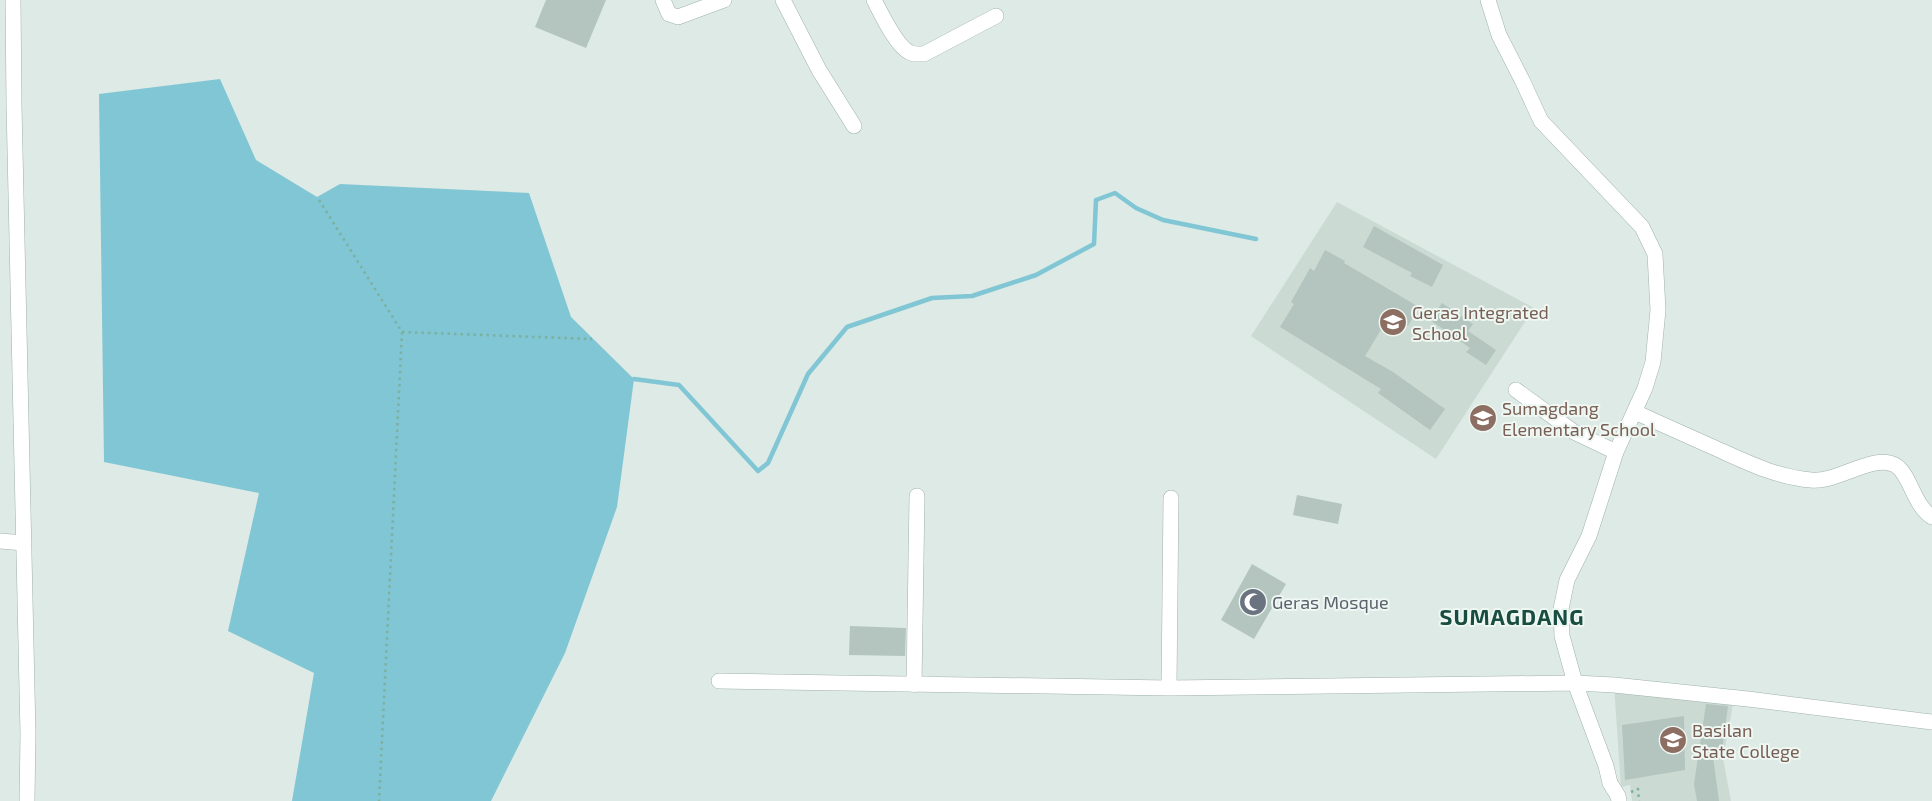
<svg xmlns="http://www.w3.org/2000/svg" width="1932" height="801" viewBox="0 0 1932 801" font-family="'Exo 2',sans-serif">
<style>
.built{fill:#ccdad4}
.water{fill:#81c6d4}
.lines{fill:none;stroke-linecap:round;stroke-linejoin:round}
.stream{stroke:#81c6d4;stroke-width:4.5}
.building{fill:#b3c5be}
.minor-casing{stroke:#a0b2ac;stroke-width:16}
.tertiary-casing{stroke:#a0b2ac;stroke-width:16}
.path{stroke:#7cb0a0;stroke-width:2.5;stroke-dasharray:2.5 4;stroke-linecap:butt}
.minor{stroke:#fff;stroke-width:15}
.tertiary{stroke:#fff;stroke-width:15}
.labels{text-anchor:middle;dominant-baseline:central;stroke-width:4;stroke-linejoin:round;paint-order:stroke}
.education-label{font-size:18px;fill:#785e54;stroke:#eef7f2;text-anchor:start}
.worship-label{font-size:18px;fill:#5b616d;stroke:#eef7f2;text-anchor:start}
.district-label{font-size:22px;font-weight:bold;letter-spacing:1px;fill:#194d41;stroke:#eef7f2}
</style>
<rect width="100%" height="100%" fill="#ddeae5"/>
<path class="built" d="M 1337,202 L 1534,308 L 1436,459 L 1251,336 Z
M 1614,685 L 1734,699 L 1723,758 L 1731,801 L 1632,801 L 1630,785 L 1621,787 Z"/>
<path class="water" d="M 220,79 L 256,160 L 317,197 L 340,184 L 529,193 L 571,317 L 634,379 L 617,507 L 565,653 L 491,801 L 292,801 L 314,673 L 228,631 L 259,493 L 104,462 L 99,94 Z"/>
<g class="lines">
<path class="stream" d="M 634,379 L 679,385 L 758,471 L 768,463 L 808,374 L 847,327 L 932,298 L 972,296 L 1036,275 L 1094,244 L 1096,200 L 1115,193 L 1136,208 L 1163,220 L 1256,239"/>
</g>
<path class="building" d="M 546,0 L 606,0 L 586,48 L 535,27 Z
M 1374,226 L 1443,265 L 1432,287 L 1410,276 L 1412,273 L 1363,247 Z
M 1325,250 L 1345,261 L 1344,263 L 1419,307 L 1408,326 L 1390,315 L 1365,356 L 1393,372 L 1445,409 L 1430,430 L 1378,393 L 1381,389 L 1280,327 L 1294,304 L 1291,302 L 1310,268 L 1314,271 Z
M 1442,303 L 1473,324 L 1468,331 L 1496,350 L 1486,365 L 1466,352 L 1470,348 L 1430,320 Z
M 1297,495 L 1342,504 L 1338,524 L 1293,515 Z
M 1252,564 L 1286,584 L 1254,639 L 1221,620 Z
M 850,626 L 906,628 L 905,656 L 849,655 Z
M 1706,704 L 1728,706 L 1721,759 L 1713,757 L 1719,801 L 1697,801 L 1694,784 Z
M 1684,716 L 1685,770 L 1625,780 L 1622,725 Z"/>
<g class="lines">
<g class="minor-casing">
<path id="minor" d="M 13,0 L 14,105 L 28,734 L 27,801
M 663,0 L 669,14 L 678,17 L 724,0
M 783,0 L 819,70 L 854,126
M 874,0 C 881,13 896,46 909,52 C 914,55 918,54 924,54 L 996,16
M 1516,390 L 1574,432 L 1616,452
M 1635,412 C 1661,424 1688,436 1715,448 C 1746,462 1776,477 1811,480 C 1837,483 1874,453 1895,465 C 1910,473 1913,505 1932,517
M 0,541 L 24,543
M 719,681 L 1169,688 L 1575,683 L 1614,685 L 1748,699 L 1932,722
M 914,685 L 917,496
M 1169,688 L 1171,498"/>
</g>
<g class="tertiary-casing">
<path id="tertiary" d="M 1488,0 L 1499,35 L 1522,80 L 1541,121 L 1642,227 L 1655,254 L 1658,310 L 1653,362 L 1645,388 L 1616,452 L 1589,536 L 1567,580 L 1561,609 L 1562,636 L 1575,683 L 1606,766 L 1610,783 L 1618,796 L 1619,801"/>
</g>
<path class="path" d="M 319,200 L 402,332 L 379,801
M 402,332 L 592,339
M 1631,792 L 1638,789 L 1639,801"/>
<use href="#minor" class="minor"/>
<use href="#tertiary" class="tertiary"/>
</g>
<defs>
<g id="school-disc" transform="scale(1.4375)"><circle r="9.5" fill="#8d6e63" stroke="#eef7f2"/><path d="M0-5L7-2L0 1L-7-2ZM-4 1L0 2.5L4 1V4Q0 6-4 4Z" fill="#fff"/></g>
<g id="mosque-disc" transform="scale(1.4375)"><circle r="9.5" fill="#6b7280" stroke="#eef7f2"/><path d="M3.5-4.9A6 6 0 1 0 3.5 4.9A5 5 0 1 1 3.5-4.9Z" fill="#fff"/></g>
<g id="university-disc" transform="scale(1.4375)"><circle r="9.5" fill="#8d6e63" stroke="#eef7f2"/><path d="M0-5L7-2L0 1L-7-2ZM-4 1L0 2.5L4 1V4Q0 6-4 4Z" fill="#fff"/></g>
</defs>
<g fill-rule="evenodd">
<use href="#school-disc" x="1393" y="322"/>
<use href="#school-disc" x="1483" y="418"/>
<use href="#mosque-disc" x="1253" y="602"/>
<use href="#university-disc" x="1673" y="740"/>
</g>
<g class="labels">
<g class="education-label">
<text x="1412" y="312">Geras Integrated<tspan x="1412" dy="21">School</tspan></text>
<text x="1502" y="408">Sumagdang<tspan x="1502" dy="21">Elementary School</tspan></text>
<text x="1692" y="730">Basilan<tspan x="1692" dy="21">State College</tspan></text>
</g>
<g class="worship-label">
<text x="1272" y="602">Geras Mosque</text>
</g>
<g class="district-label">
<text x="1512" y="616">SUMAGDANG</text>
</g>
</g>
</svg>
